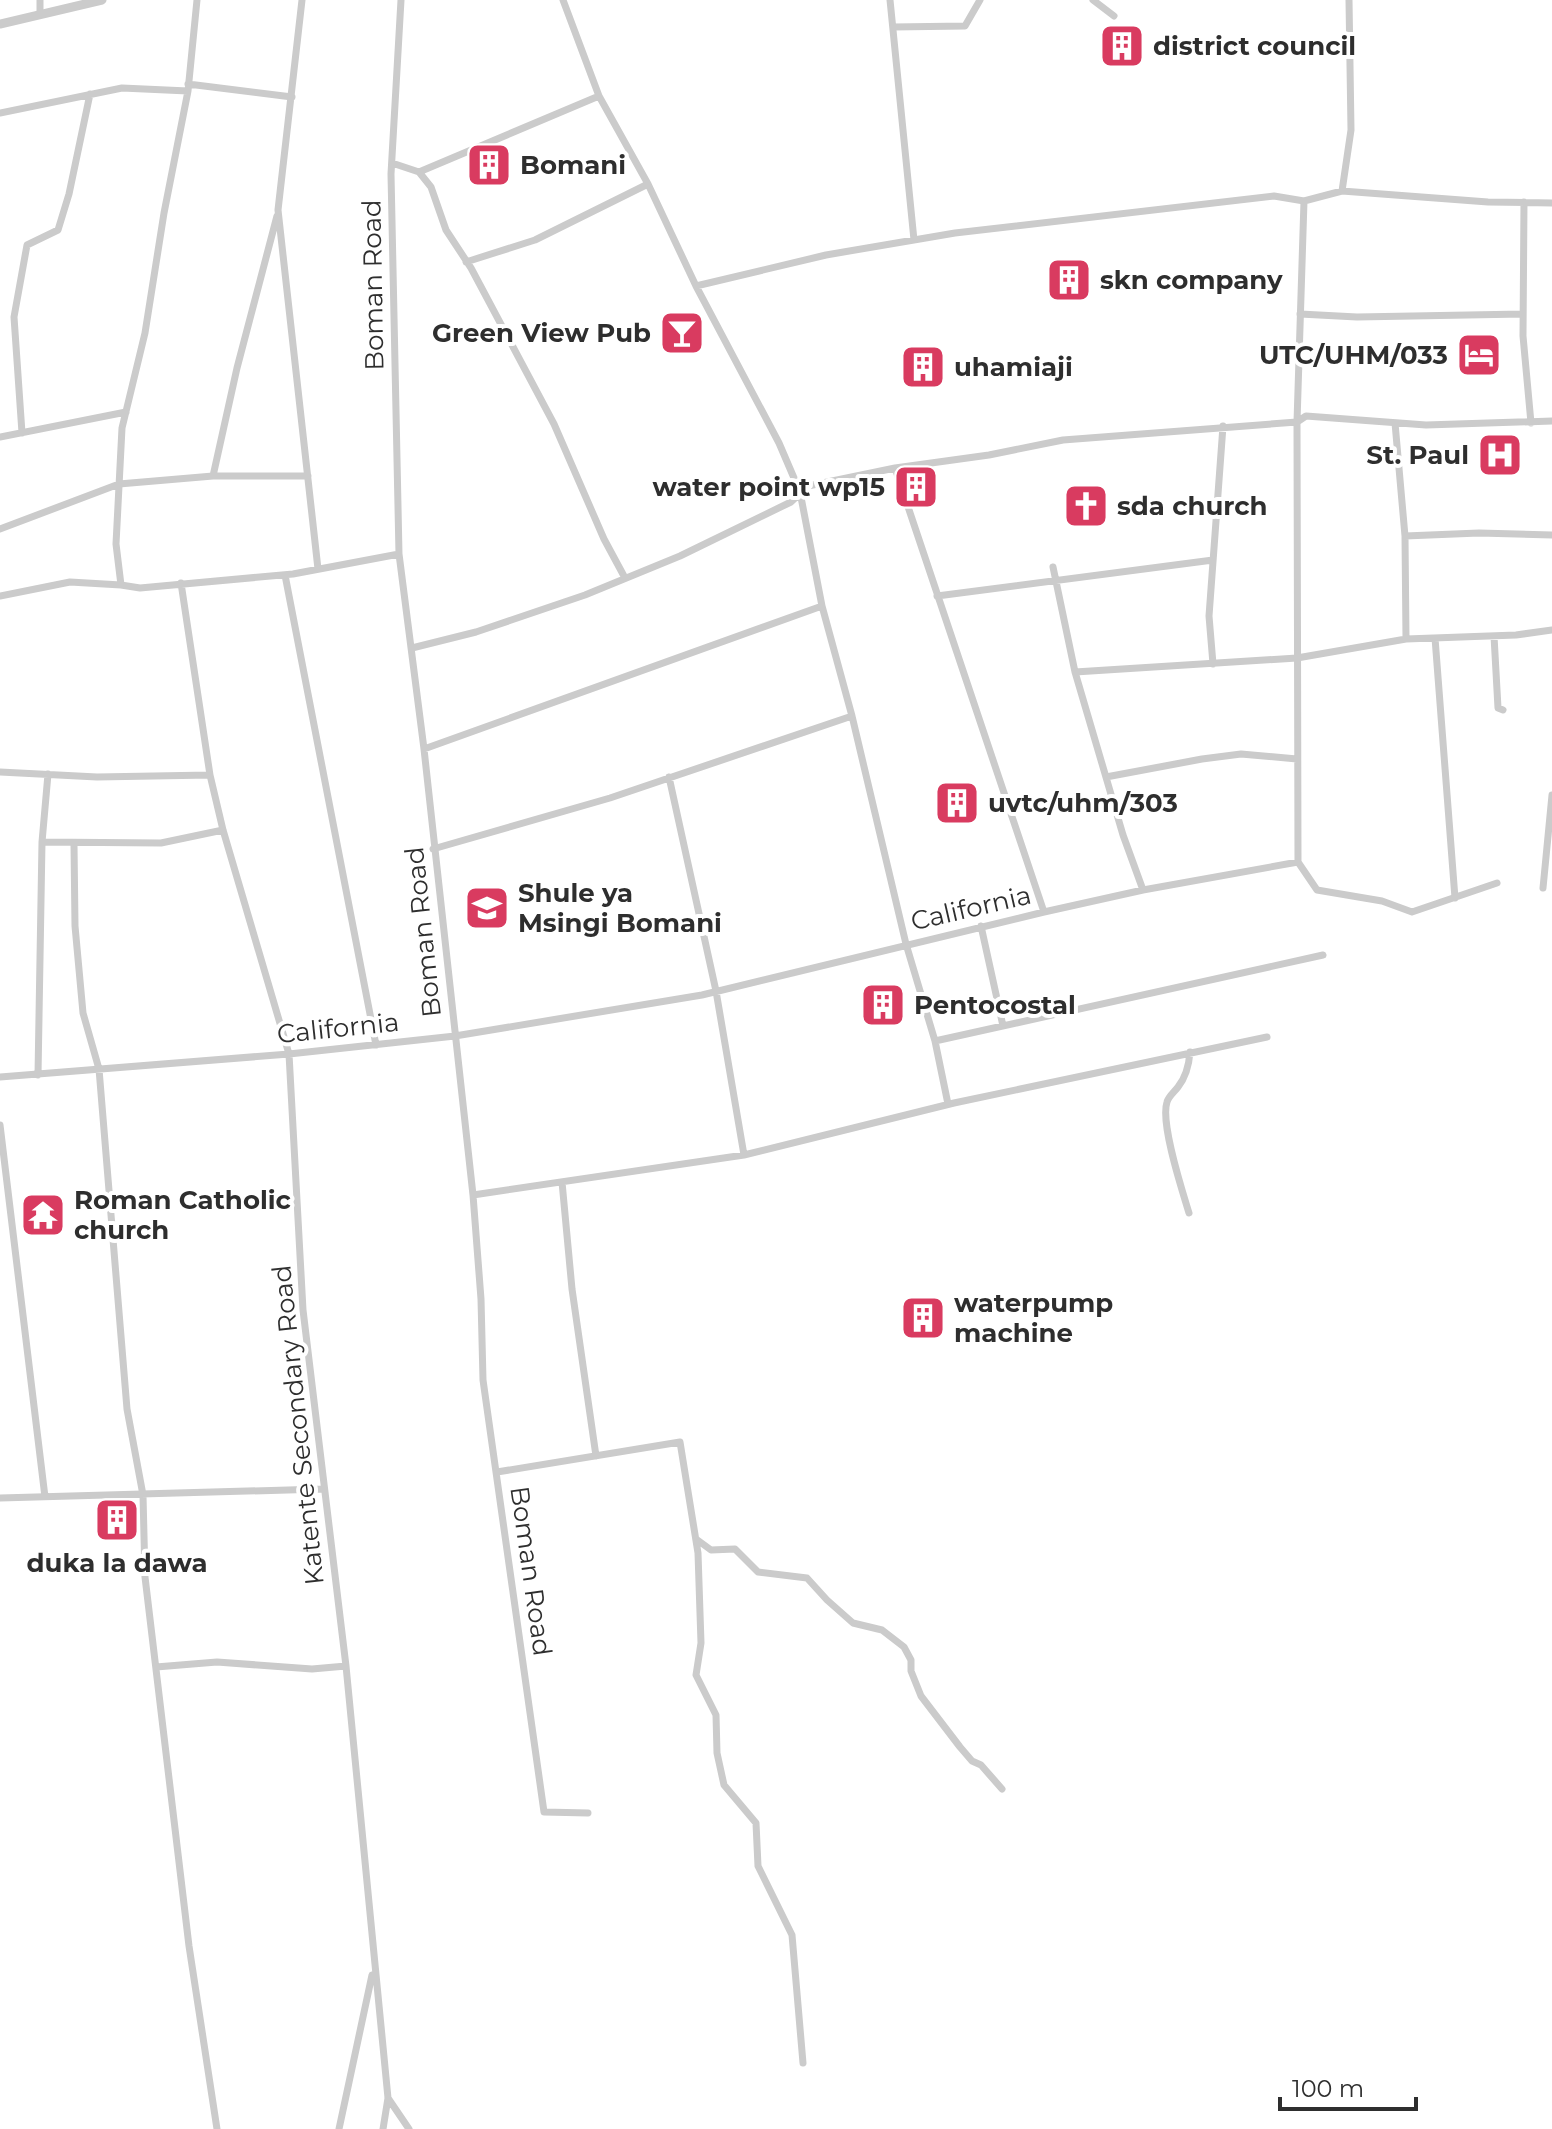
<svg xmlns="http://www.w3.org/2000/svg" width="1552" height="2129" viewBox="0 0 1552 2129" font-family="Montserrat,sans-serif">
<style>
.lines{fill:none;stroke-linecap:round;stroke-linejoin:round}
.minor{stroke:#cbcbcb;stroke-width:7}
.tertiary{stroke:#cbcbcb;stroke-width:9}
.labels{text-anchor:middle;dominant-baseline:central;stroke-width:8;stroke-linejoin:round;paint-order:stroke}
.poi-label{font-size:26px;font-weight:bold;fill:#2e2e2e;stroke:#fff;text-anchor:start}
.street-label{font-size:26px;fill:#2e2e2e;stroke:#fff}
</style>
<rect width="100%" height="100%" fill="#fff"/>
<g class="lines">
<path class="minor" d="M 197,0 L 188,91 L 164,213 L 145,333 L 122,428 L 116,544 L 121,585 L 140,588 L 293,574 L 399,554
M 302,0 L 278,210 L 318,569
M 401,0 L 391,174 L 399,554 L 424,749 L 473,1195 L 481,1299 L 483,1380 L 544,1812 L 588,1813
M 563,0 L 599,96 L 648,184 L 696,286 L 779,443 L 800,492 L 822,606 L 852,716 L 906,944 L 935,1041 L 948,1104
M 890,0 L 914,240
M 1093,0 L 1114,16
M 40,15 L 40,0
M 893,27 L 965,26 L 980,0
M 188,84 L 292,97
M 0,113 L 122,88 L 188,91
M 392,163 L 419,172 L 431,187 L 446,230 L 471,268 L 554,424 L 604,539 L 625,578
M 419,172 L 599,96
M 1342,191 L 1351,130 L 1349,0
M 1524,202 L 1523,336 L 1531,423
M 466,262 L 535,240 L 648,184
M 696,286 L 826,255 L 955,233 L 1274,196 L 1304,201 L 1342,191 L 1488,202 L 1552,203
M 1300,314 L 1357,317 L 1523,314
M 1395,423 L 1405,536 L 1406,639
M 22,433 L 14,317 L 27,245 L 58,230 L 69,194 L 90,94
M 0,437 L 126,412
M 895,468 L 1044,912
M 213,476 L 237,368 L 277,216
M 0,529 L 119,484 L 213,476 L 308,476
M 1405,536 L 1479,533 L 1552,535
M 1053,567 L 1075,672 L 1123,835 L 1143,890
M 285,575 L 376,1045
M 181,583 L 210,775 L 223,830 L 289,1054 L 303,1310 L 346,1666 L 388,2098 L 383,2129
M 0,596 L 70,582 L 121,585
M 937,596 L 1213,560
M 1494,636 L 1498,708 L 1503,710
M 1435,638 L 1455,898
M 412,648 L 476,632 L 585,595 L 680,556 L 791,502 L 808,486 L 895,468 L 989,455 L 1063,440 L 1297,422 L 1306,416 L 1426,425 L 1552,421
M 1213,664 L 1209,616 L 1223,426
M 1075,672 L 1297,658 L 1406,639 L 1516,635 L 1552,630
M 424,749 L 822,606
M 0,772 L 97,777 L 210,775
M 669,777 L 716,991 L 744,1155
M 1106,777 L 1202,759 L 1241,754 L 1297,759
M 42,842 L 161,843 L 223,830
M 74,844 L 75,926 L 83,1013 L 99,1069 L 127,1409 L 143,1495 L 145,1577 L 189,1946 L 217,2129
M 433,849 L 610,798 L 852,716
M 1298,862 L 1317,890 L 1382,901 L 1412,912 L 1497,883
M 1543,888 L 1552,795
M 981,926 L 1003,1026
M 935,1041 L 1323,955
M 38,1075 L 42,842 L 48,774
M 0,1077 L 289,1054 L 455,1036 L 702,995 L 1044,912 L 1143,890 L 1298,862 L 1297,422 L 1304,201
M 0,1125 L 45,1497
M 562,1182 L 572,1289 L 596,1456
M 473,1195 L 744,1155 L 954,1103 L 1267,1037
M 1189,1213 C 1182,1190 1160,1123 1167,1102 C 1168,1097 1174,1092 1178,1087 C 1186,1077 1189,1065 1190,1052
M 497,1472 L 680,1442 L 698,1553 L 701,1643 L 696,1675 L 716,1715 L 717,1753 L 724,1785 L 756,1823 L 758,1866 L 792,1935 L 803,2063
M 0,1498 L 322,1489
M 696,1539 L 711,1550 L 735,1549 L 758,1572 L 807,1578 L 827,1600 L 853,1623 L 882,1630 L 904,1647 L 911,1660 L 911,1671 L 921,1696 L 960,1747 L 972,1761 L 981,1765 L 1002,1789
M 156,1667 L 217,1662 L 312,1669 L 346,1666
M 388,2098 L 409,2129
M 339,2129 L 372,1975"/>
<path class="tertiary" d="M 0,24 L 102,0"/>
</g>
<defs>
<g id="building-square" transform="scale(2.3)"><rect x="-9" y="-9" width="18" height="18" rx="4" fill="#d93b60" stroke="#fff"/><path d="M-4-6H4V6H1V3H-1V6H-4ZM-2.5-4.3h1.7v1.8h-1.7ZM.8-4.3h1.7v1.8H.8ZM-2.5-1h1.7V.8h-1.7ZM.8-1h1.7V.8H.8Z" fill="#fff"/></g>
<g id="bar-square" transform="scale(2.3)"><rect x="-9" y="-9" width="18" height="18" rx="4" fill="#d93b60" stroke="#fff"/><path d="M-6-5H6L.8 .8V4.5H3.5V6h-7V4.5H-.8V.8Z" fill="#fff"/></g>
<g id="hotel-square" transform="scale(2.3)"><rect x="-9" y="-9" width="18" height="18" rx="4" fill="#d93b60" stroke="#fff"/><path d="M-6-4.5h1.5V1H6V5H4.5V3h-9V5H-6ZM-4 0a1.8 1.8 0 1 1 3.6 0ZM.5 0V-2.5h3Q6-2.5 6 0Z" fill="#fff"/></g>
<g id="hospital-square" transform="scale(2.3)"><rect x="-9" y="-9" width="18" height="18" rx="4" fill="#d93b60" stroke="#fff"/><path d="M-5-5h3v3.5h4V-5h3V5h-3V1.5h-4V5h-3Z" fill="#fff"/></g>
<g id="church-square" transform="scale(2.3)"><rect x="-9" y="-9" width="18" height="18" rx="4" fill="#d93b60" stroke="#fff"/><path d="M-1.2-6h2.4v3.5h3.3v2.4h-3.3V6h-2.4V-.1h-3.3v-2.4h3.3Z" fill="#fff"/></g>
<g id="school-square" transform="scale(2.3)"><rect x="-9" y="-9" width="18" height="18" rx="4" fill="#d93b60" stroke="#fff"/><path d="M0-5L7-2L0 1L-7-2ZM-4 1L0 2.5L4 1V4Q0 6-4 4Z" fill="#fff"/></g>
<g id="temple-square" transform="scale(2.3)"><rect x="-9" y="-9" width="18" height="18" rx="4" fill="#d93b60" stroke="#fff"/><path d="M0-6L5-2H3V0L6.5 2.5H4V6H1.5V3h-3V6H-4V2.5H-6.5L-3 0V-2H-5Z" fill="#fff"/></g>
</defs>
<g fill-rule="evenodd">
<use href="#building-square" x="1122" y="46"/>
<use href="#building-square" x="489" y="165"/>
<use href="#building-square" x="1069" y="280"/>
<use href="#bar-square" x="682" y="333"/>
<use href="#hotel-square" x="1479" y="355"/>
<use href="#building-square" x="923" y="367"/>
<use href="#hospital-square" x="1500" y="455"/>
<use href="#building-square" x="916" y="487"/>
<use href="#church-square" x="1086" y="506"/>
<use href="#building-square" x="957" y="803"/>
<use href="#school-square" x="487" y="908"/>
<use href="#building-square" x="883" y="1005"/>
<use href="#temple-square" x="43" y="1215"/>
<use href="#building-square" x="923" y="1318"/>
<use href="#building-square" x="117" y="1520"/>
</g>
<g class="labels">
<g class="poi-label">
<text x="1153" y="46">district council</text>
<text x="520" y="165">Bomani</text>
<text x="1100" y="280">skn company</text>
<text x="651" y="333" text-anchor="end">Green View Pub</text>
<text x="1448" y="355" text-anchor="end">UTC/UHM/033</text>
<text x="954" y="367">uhamiaji</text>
<text x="1469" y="455" text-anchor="end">St. Paul</text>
<text x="885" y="487" text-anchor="end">water point wp15</text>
<text x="1117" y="506">sda church</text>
<text x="988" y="803">uvtc/uhm/303</text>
<text x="518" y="893">Shule ya<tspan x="518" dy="30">Msingi Bomani</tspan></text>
<text x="914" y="1005">Pentocostal</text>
<text x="74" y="1200">Roman Catholic<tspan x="74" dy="30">church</tspan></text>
<text x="954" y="1303">waterpump<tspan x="954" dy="30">machine</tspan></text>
<text x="117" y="1563" text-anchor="middle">duka la dawa</text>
</g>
<g class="street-label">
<text transform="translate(373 285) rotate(-91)">Boman Road</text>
<text transform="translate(971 908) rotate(-13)">California</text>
<text transform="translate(423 932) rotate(-96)">Boman Road</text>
<text transform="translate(338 1028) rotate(-6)">California</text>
<text transform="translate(298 1425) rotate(-96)">Katente Secondary Road</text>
<text transform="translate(531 1571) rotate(82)">Boman Road</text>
</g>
</g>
<path d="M1280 2097v12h136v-12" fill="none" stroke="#2e2e2e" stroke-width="4"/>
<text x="1292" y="2097" font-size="24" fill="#2e2e2e" stroke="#ffffff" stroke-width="6" paint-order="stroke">100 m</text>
</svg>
